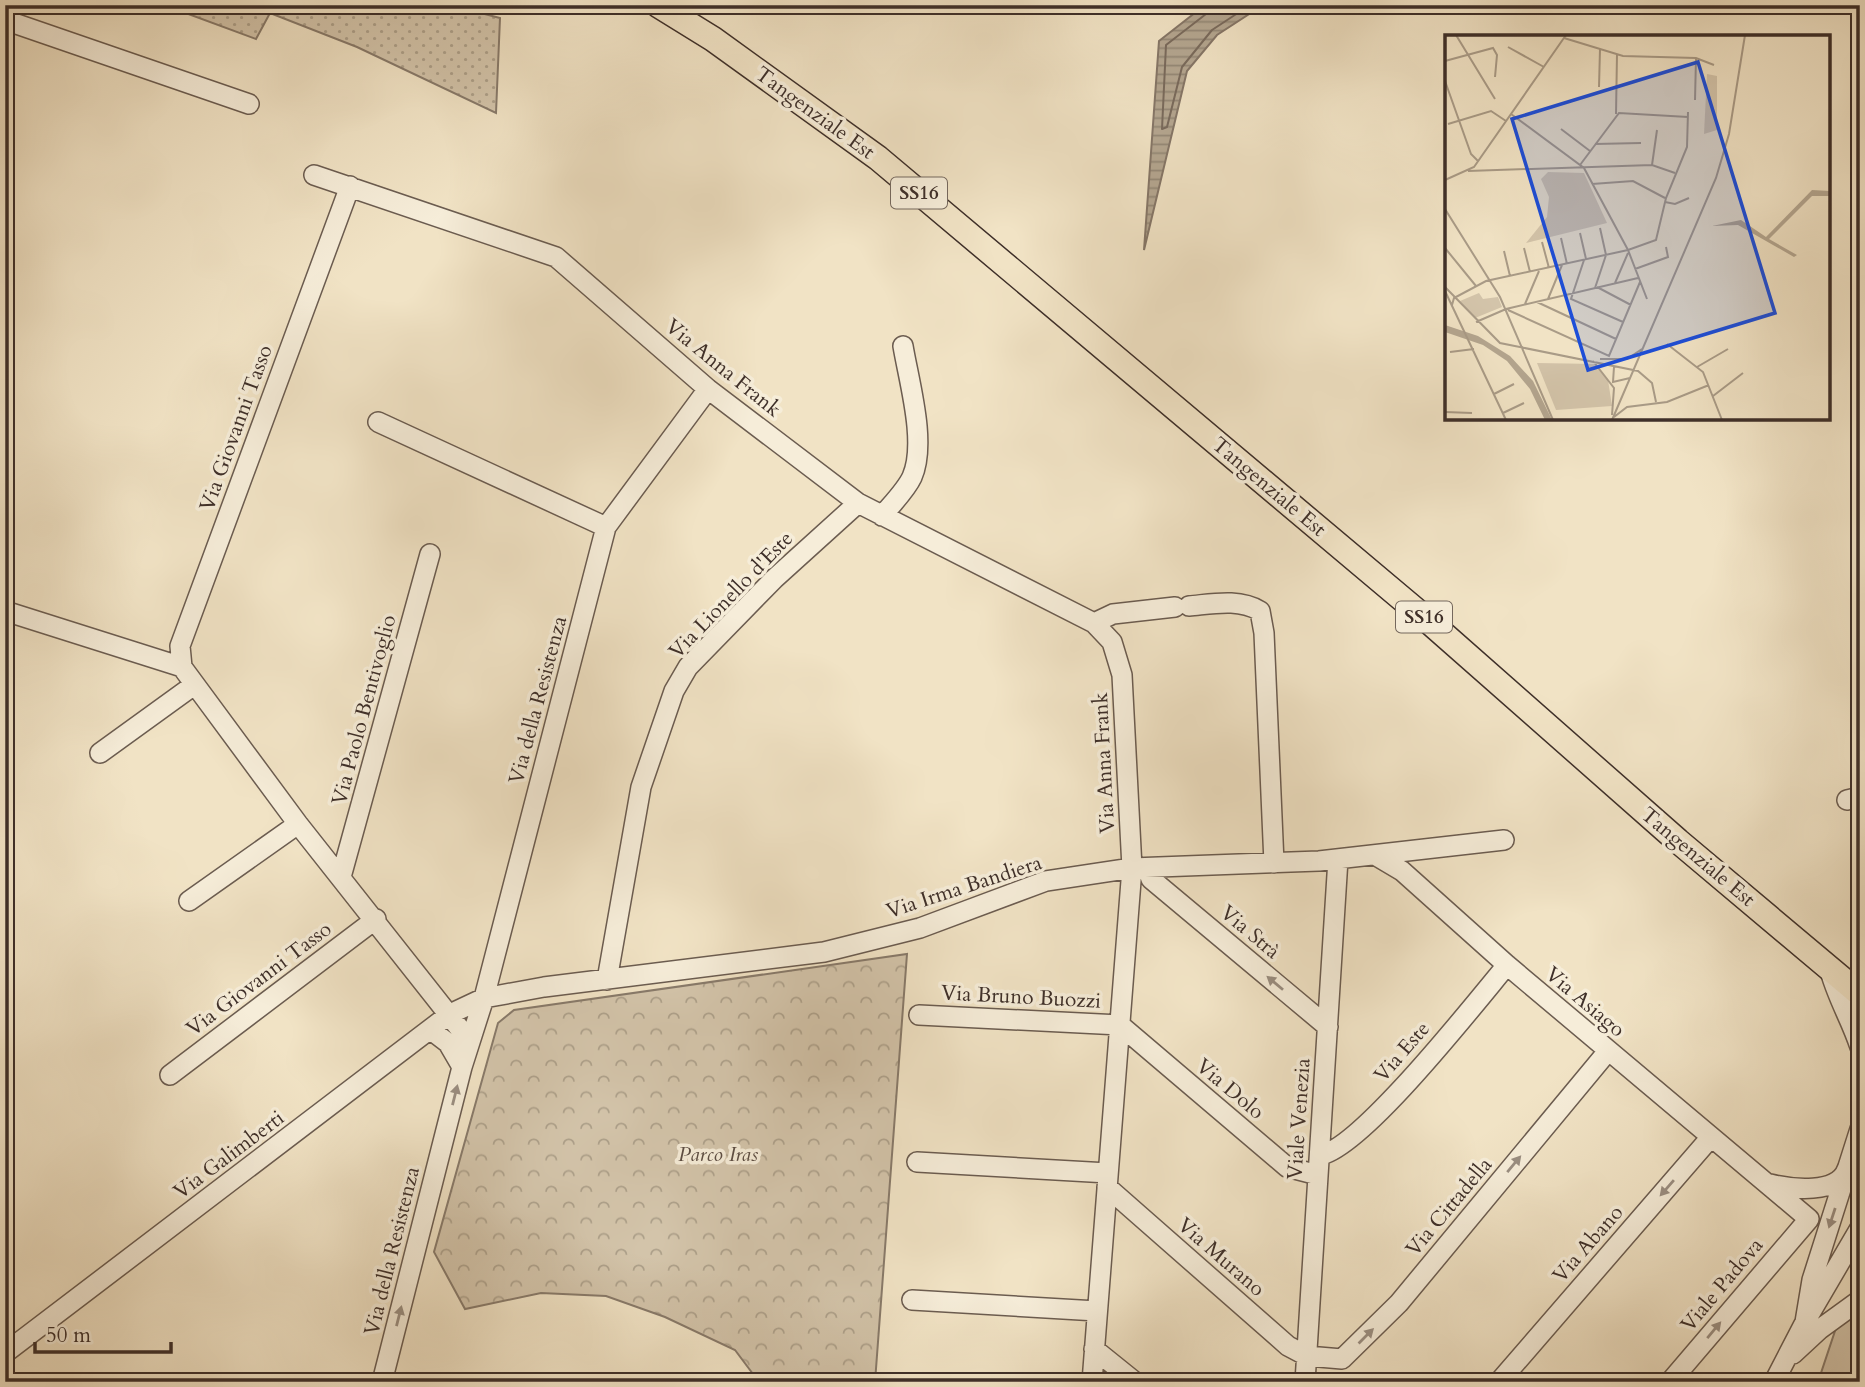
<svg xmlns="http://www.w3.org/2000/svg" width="1865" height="1387" viewBox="0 0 1865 1387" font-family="Cardo,serif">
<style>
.grass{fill:url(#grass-dots);stroke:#887a6a;stroke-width:2}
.forest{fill:url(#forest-crowns);stroke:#887a6a;stroke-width:2}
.pitch{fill:#d3c4aa;stroke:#887a6a;stroke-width:2}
.water{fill:url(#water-rules);stroke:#857667;stroke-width:2}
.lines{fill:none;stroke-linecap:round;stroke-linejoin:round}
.shore{stroke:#796a5c;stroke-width:2}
.minor-casing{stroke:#6b5c50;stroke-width:22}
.major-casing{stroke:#3e2f29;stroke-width:27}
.minor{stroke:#f6edd9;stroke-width:19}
.major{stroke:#f1e3c5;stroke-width:24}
.oneway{fill:#9a8e81}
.labels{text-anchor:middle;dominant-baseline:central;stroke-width:7;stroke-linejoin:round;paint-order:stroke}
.shield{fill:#f6edd9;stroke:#75685e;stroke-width:2}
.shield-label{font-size:19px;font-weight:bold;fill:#3e2f29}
.street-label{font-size:21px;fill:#3e2f29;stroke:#f6edd9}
.park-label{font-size:21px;font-style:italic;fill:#5c4d43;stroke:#f6edd9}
.inset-road{fill:none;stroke:#a99b87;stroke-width:2}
.view{fill:#1d4ed8;fill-opacity:0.15;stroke:#1d4ed8;stroke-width:3.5}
.inset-edge{fill:none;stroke:#3e2f29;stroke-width:3.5}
</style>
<defs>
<pattern id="grass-dots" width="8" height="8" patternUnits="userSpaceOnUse" patternTransform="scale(1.75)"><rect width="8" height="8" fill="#d3c4aa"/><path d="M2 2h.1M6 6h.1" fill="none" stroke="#ada08a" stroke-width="1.8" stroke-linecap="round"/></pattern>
<pattern id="forest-crowns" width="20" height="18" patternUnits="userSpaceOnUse" patternTransform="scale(1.75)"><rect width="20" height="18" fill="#d3c4aa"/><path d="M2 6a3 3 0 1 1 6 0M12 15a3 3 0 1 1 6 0" fill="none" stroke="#ada08a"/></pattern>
<pattern id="water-rules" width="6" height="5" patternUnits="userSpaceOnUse" patternTransform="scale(1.75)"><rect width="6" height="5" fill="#b4a690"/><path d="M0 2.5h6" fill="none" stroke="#948876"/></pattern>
</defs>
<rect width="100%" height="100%" fill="#f1e3c5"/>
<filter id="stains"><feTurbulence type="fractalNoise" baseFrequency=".00286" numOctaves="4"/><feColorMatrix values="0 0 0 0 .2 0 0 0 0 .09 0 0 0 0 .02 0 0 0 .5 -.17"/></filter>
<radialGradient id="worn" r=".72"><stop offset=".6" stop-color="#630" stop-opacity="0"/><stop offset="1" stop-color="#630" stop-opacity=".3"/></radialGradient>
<path class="grass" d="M 164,5 L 450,5 L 500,18 L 496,113 L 357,47 L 270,13 L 256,39 Z"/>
<path class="forest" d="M 907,954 L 875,1382 L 759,1382 L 735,1350 L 665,1317 L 606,1296 L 541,1293 L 465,1309 L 434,1252 L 498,1023 L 514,1010 Z"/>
<path class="pitch" d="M 1860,1313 L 1860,1382 L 1818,1382 L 1837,1325 Z"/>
<path class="water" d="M 1205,5 L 1263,5 L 1217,35 L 1187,71 L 1144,250 L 1159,41 Z"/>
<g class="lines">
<path class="shore" d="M 1208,5 L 1206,14 L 1166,45 L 1162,129 L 1167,127 L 1182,67 L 1212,30 L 1250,5"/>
<g class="minor-casing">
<path id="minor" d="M 5,20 L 249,104
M 314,175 L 556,257 L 708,389 L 858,503 L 1094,623 L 1112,642 L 1122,675 L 1132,868 L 1092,1382
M 350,186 L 180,646 L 182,667 L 298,824 L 460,1029 L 466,1050
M 378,422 L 606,527
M 882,516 C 892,504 906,490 912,477 C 927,443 909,382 903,346
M 1189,606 C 1212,604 1239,598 1260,611 L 1264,633 L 1274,863
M 5,611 L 182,667
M 1094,623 L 1113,614 L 1175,607
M 100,753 L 194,685
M 1847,800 L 1860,797
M 1375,855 L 1402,871 L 1507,965 L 1809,1219 L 1670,1382
M 1147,868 L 1151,879 L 1328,1027
M 341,877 L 430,554
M 189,901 L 298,824
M 1829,967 C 1836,996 1851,1019 1860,1047
M 607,980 L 641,787 L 674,691 L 688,667 L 774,579 L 858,503
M 919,1015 L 1120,1025 L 1287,1167 L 1318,1175
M 431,1030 L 448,1043 L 462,1067
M 170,1075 L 376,919
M 1320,1155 C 1360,1150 1476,1002 1507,965
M 917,1162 L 1108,1173
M 1770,1184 C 1791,1189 1838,1195 1847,1169
M 1107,1187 L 1288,1346 L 1307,1356 L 1342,1359 L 1399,1303 L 1608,1051
M 912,1300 L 1097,1311
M 1805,1322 L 1812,1280 L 1860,1129
M 1094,1349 L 1135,1382
M 5,1353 L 450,1014 L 484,998 L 544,987 L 824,952 L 920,928 L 1046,881 L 1132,868 L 1319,861 L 1504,840
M 1793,1354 L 1820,1329 L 1860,1300
M 382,1382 L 462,1067 L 484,998 L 606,527 L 708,389
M 1305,1382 L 1338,859
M 1499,1382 L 1711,1137
M 1774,1382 L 1805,1322 L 1860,1228"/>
</g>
<g class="major-casing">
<path id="major" d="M 658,5 L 713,39 L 878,158 L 1425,618 L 1678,841 L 1860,994"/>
</g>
<use href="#minor" class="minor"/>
<use href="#major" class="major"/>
</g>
<defs><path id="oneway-solid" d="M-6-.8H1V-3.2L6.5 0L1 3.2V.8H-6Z" transform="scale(1.75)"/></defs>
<g class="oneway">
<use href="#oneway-solid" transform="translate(1275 983) rotate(-140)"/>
<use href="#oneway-solid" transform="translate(455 1095) rotate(-76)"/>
<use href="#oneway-solid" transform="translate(1514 1164) rotate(-50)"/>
<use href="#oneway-solid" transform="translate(1667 1188) rotate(131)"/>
<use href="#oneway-solid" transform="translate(1832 1218) rotate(108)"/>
<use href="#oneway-solid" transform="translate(399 1316) rotate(-76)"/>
<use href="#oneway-solid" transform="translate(1714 1330) rotate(-50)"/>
<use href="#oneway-solid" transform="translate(1366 1336) rotate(-45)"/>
</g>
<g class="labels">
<g class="shield">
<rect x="891" y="177.5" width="56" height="31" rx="5"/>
<rect x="1396" y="601.5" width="56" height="31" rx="5"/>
</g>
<g class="shield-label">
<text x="919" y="193">SS16</text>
<text x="1424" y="617">SS16</text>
</g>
<g class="street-label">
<text transform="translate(815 113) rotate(36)">Tangenziale Est</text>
<text transform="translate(723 368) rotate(39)">Via Anna Frank</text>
<text transform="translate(236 428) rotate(-70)">Via Giovanni Tasso</text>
<text transform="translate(1269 487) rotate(40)">Tangenziale Est</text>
<text transform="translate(731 595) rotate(-46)">Via Lionello d'Este</text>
<text transform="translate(538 700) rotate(-75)">Via della Resistenza</text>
<text transform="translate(364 710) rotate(-75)">Via Paolo Bentivoglio</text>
<text transform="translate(1104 763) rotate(-93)">Via Anna Frank</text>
<text transform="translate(1698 857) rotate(40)">Tangenziale Est</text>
<text transform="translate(964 887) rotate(-18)">Via Irma Bandiera</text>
<text transform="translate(1250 932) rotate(40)">Via Strà</text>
<text transform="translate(259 979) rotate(-37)">Via Giovanni Tasso</text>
<text transform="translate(1021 997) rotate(3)">Via Bruno Buozzi</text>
<text transform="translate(1585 1002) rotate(40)">Via Asiago</text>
<text transform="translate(1402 1052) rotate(-49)">Via Este</text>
<text transform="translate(1230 1089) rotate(40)">Via Dolo</text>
<text transform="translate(1299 1119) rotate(-86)">Viale Venezia</text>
<text transform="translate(229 1155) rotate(-37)">Via Galimberti</text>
<text transform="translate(1449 1207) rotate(-50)">Via Cittadella</text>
<text transform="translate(1588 1244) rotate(-49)">Via Abano</text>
<text transform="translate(392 1251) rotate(-76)">Via della Resistenza</text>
<text transform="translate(1221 1257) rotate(41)">Via Murano</text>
<text transform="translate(1722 1285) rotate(-50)">Viale Padova</text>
</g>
<g class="park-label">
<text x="718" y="1154">Parco Iras</text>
</g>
</g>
<g transform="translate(1445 35)">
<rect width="385" height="385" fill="#f1e3c5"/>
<path d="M 262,39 L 272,41 L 272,95 L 259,99 Z" fill="#d3c4aa"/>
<path d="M 103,137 L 139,138 L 162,188 L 81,208 L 102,182 L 104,162 L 96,144 ZM 34,258 L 38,264 L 53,262 L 57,272 L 30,283 L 15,266 Z" fill="#d3c4aa"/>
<path d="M 92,328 L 151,329 L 163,345 L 167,371 L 111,375 Z" fill="#d3c4aa"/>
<path d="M 367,155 L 385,156 L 385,161 L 367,161 L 324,204 L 352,220 L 349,222 L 293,190 L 267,191 L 296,185 L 321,202 ZM 0,290 L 33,301 L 65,321 L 88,346 L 107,385 L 100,385 L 85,354 L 62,326 L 38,310 L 0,297 Z" fill="#b4a690"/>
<path class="inset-road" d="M 11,0 L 50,64M 119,3 L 178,21 L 251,23 L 269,30M 63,12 L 99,32M 0,26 L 48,13 L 52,20 L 50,42M 0,46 L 26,119 L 33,126M 154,52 L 155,14M 250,65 L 251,23M 66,79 L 139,133 L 183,215 L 202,264M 171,79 L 172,19M 3,89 L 46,76 L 61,86M 116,94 L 145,116M 150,109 L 196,108M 135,130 L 174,78 L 243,82M 207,130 L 212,95M 23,136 L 207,130 L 230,138M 0,145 L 29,132 L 121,0M 147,149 L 188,146 L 220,163M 220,167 L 230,169 L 244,163M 0,174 L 55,262 L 108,385M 135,198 L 141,224M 116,203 L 122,229M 97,207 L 104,233M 0,213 L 31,251M 79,213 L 85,237M 59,216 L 65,241M 139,225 L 126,264 L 178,287M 190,234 L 223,222 L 221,212M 170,248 L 183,218M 0,252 L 55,308 L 193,336 L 207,348 L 211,367M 152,252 L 186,270M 150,253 L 161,220 L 155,193M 0,256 L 61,385M 103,264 L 117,230M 92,267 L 171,304M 80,269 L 94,236M 7,270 L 9,263 L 41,246 L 183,215 L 211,205 L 221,163 L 242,112 L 243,77M 63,275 L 164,321 L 195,247M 31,287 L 61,274 L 193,243M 222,309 L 258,337 L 277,385M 5,317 L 29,314M 155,324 L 182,324 L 197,314M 148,326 L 169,353 L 167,380M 169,332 L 168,347 L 185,343M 252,332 L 283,314M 49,359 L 69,349M 268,361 L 298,338M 0,377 L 27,378M 58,378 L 79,368M 169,382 L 182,372 L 222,367 L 264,350M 167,385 L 271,143 L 284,99 L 300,0"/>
<path class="view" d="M 253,27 L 330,278 L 143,335 L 67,84 Z"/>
<rect width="385" height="385" class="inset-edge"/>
</g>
<rect width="1865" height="1387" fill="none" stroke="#f1e3c5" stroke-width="28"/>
<rect x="7" y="7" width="1851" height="1373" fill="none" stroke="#3e2f29" stroke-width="3.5"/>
<rect x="14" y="14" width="1837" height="1359" fill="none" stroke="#3e2f29" stroke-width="2"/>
<path d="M35 1342v10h136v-10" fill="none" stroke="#3e2f29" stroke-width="3.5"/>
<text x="46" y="1342" font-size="21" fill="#3e2f29" stroke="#f6edd9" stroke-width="5" paint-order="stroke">50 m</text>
<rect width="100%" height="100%" filter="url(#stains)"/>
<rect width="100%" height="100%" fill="url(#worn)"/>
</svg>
